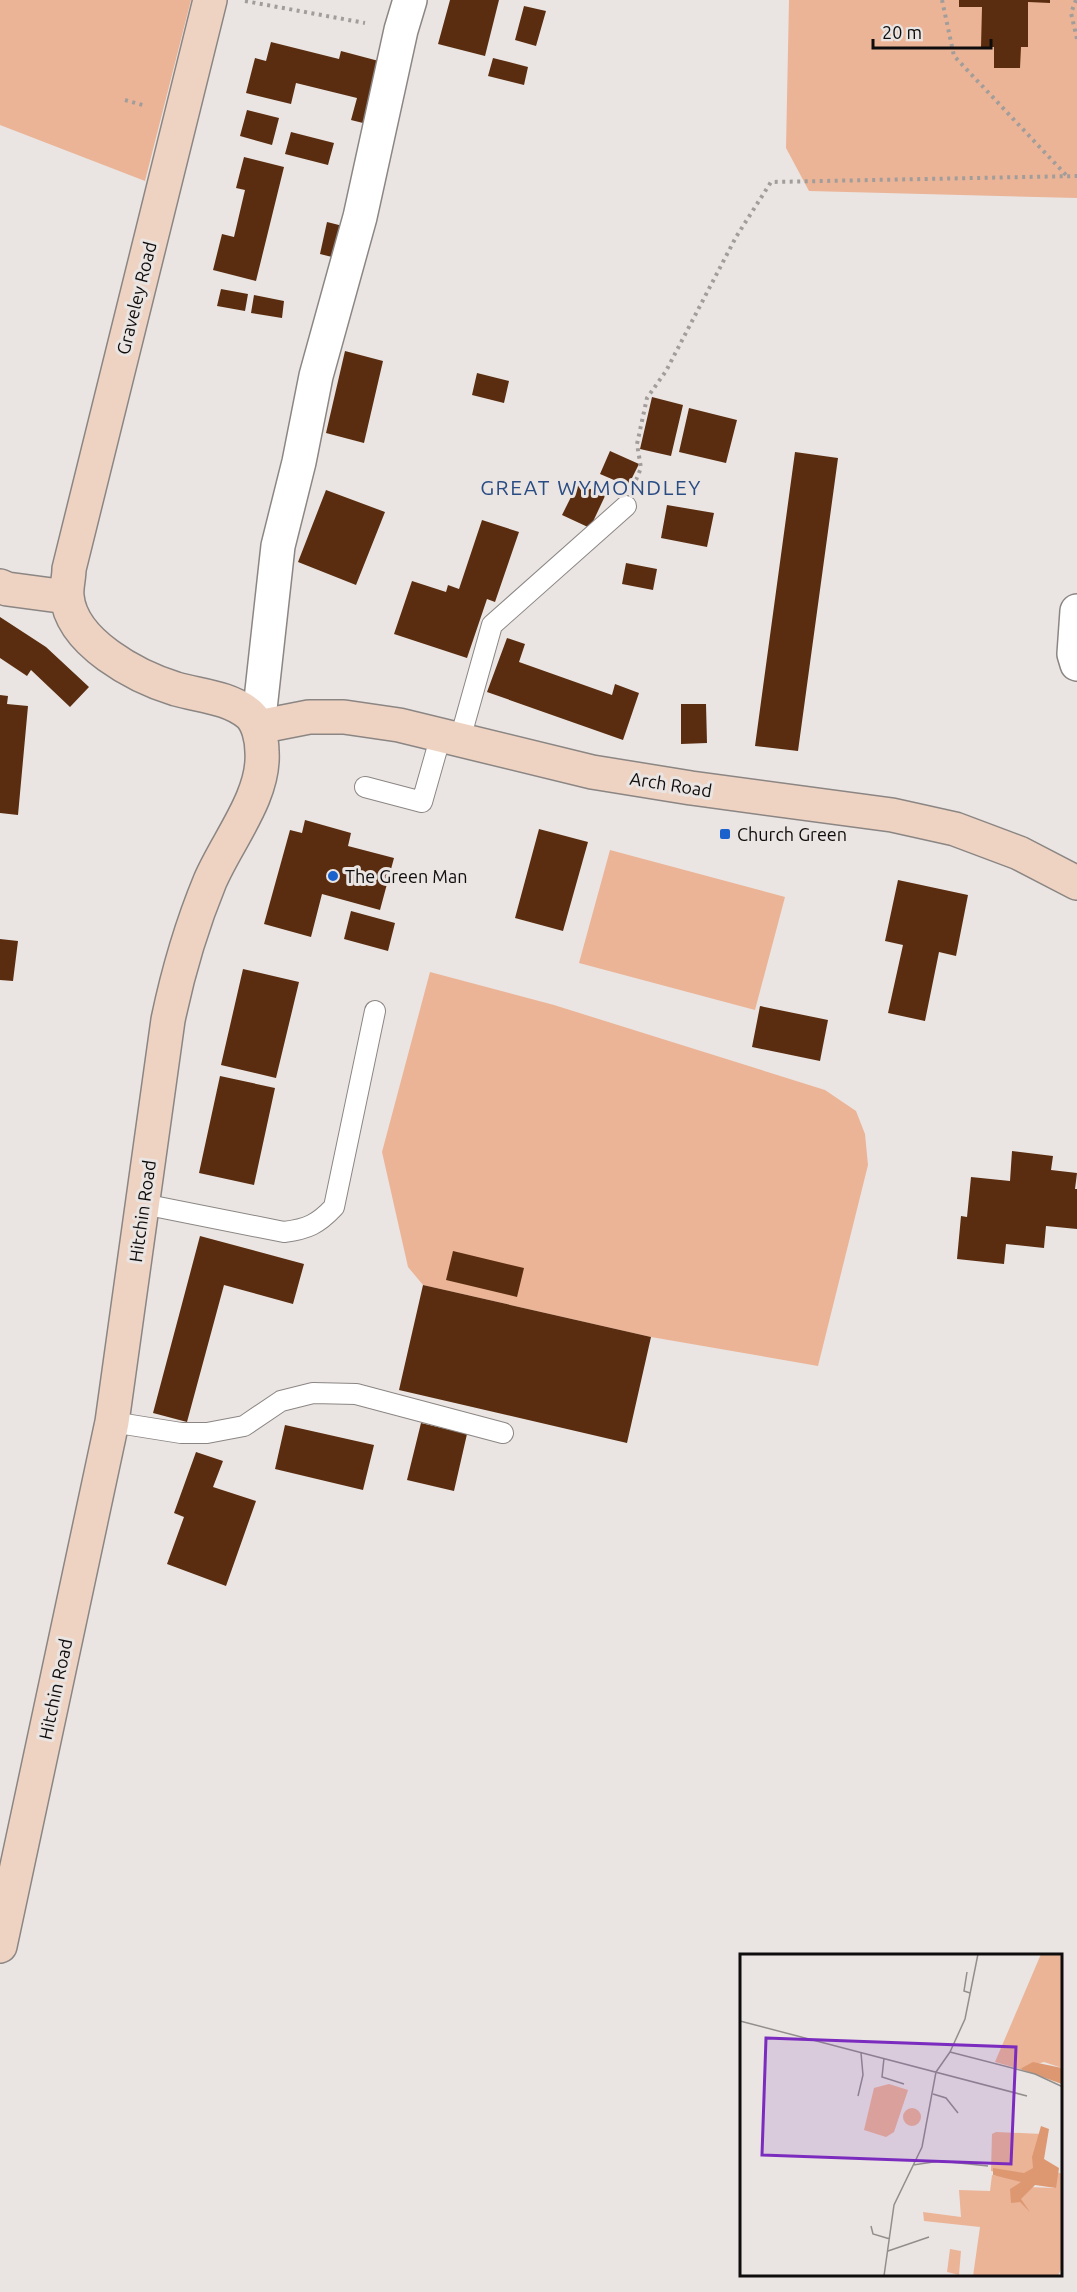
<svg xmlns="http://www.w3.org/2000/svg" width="1077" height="2292" viewBox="0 0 1077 2292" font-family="Ubuntu,sans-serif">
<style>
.green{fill:#ebb497}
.building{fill:#5b2d10}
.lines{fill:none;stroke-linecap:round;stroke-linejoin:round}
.lane-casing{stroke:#8b8684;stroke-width:22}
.street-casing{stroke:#8b8684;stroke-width:36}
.secondary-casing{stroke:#8b8684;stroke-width:36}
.path{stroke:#a19d9b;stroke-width:4;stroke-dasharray:3 4.5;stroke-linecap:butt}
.lane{stroke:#fff;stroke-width:20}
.street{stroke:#fff;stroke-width:33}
.secondary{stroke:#efd3c2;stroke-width:33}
.poi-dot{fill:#1b61cd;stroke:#eae5e2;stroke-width:2}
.labels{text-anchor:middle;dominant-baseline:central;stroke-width:6;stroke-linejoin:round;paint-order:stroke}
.street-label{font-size:18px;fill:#0e0c0c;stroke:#eae5e2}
.poi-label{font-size:18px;fill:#0e0c0c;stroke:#eae5e2;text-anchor:start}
.quarter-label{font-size:21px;letter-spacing:1.5px;fill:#2a4c83;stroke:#eae5e2}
.inset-road{fill:none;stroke:#928e8c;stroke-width:1.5}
.view{fill:#7b2cbf;fill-opacity:0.15;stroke:#7b2cbf;stroke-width:3}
.inset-edge{fill:none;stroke:#0e0c0c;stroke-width:3}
</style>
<rect width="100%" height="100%" fill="#eae5e2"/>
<path class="green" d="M 0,0 L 191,0 L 145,181 L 0,125 Z
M 789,0 L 1077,0 L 1077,198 L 809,191 L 786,148 Z
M 610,850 L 785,897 L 755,1010 L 579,963 Z
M 430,972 L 554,1005 L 825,1090 L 856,1111 L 865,1134 L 868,1165 L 818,1366 L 651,1337 L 423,1285 L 408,1267 L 382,1152 Z"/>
<path class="building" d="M 450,0 L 499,0 L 485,56 L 438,44 Z
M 959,0 L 1050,0 L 1050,3 L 1028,2 L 1028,47 L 1021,47 L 1020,68 L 994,68 L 994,47 L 981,47 L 982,7 L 959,7 Z
M 524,6 L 546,11 L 536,46 L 515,40 Z
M 271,42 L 339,59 L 341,51 L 390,64 L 375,126 L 351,120 L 357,98 L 296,83 L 291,104 L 246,93 L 255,58 L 266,61 Z
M 493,58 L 528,67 L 524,85 L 488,76 Z
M 247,110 L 279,118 L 272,145 L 240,136 Z
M 291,132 L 334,143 L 328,165 L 285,154 Z
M 244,157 L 284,167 L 256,281 L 213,270 L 222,234 L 234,237 L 245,190 L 236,188 Z
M 327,222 L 347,227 L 340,259 L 320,254 Z
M 221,289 L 248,294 L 245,311 L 217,306 Z
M 254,295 L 284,301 L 282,318 L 251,313 Z
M 345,351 L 383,361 L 364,443 L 326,433 Z
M 477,373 L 509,381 L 504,403 L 472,395 Z
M 652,397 L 683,405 L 671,456 L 640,449 Z
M 689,408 L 737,420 L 726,463 L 679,452 Z
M 610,451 L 639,464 L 628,486 L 600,474 Z
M 795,452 L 838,458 L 798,751 L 755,746 Z
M 578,483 L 605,496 L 590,528 L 562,515 Z
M 326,490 L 385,512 L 356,585 L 298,562 Z
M 667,505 L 714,513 L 707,547 L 661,538 Z
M 482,520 L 519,532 L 495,602 L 487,599 L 467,658 L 394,634 L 412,581 L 446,592 L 448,585 L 459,589 Z
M 626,563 L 657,569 L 653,590 L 622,584 Z
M 0,617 L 46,647 L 89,687 L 70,707 L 31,670 L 27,676 L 0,658 Z
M 507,638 L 525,644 L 519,662 L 612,695 L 615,684 L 639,693 L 623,740 L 487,692 Z
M 0,695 L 8,696 L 7,704 L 28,706 L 18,815 L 0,813 Z
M 681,704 L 706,704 L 707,743 L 681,744 Z
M 305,820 L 351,833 L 348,846 L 394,858 L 380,910 L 322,894 L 311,937 L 264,924 L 290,830 L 302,833 Z
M 539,829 L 588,842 L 563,931 L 515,918 Z
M 898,880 L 968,895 L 956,956 L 939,952 L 925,1021 L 888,1013 L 903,945 L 885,941 Z
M 351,911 L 395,923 L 388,951 L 344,939 Z
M 0,939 L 18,941 L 13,981 L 0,980 Z
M 243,969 L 299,982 L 276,1078 L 221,1065 Z
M 760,1006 L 828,1020 L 820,1061 L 752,1047 Z
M 220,1076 L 275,1088 L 254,1185 L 199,1173 Z
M 1012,1151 L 1053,1156 L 1051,1170 L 1077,1173 L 1075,1189 L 1077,1189 L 1077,1229 L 1046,1226 L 1044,1248 L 1006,1244 L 1004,1264 L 957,1259 L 961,1216 L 967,1217 L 971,1177 L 1010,1181 Z
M 200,1236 L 304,1264 L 293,1304 L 224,1285 L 187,1422 L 153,1413 Z
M 453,1251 L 524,1268 L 517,1297 L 446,1280 Z
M 423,1285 L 651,1337 L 627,1443 L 399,1390 Z
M 421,1423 L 467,1434 L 454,1491 L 407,1480 Z
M 285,1425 L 374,1445 L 363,1490 L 275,1469 Z
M 196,1452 L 223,1461 L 213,1487 L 256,1501 L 226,1586 L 167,1564 L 184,1517 L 174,1513 Z"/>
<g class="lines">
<g class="lane-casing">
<path id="lane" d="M 460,739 L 492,625 L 626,506
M 365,787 L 422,802 L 441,735
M 143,1204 L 284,1232 C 308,1229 318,1224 334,1207 L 375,1011
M 112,1422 L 181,1433 L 207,1433 L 244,1426 L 281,1401 L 313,1393 L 356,1394 L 503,1433"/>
</g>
<g class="street-casing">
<path id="street" d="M 1077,611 L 1074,654 L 1077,664
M 258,727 L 278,546 L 299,462 L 316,376 L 360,217 L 401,30 L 410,0"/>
</g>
<g class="secondary-casing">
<path id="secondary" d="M 0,586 L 7,589 L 67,597
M 258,727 L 309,717 L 344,717 L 399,725 L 592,772 L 691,788 L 892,815 L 955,829 L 1019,853 L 1077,883
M 0,1946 L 112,1422 L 168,1020 C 178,972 191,927 210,881 C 227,841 265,796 262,752 C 262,739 258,722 249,714 C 228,697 201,696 176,689 C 137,677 71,643 67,596 C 66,588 69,578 69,569 L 210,0"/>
</g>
<path class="path" d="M 942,0 L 954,56 L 1066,175
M 1076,0 L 1071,13 L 1077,39
M 245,1 L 365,23
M 125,100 L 146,106
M 636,480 L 641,468 L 637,444 L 647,398 L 666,371 L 736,237 L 771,182 L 1077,176"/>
<use href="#lane" class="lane"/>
<use href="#street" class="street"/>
<use href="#secondary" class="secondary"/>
</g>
<g class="poi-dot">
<rect x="719" y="828" width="12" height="12" rx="3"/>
<circle cx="333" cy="876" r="6"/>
</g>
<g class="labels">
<g class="street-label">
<text transform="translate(136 298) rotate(-76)">Graveley Road</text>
<text transform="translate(671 784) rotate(9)">Arch Road</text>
<text transform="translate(142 1211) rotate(-82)">Hitchin Road</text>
<text transform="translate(55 1689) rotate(-78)">Hitchin Road</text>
</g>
<g class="poi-label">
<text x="737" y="834">Church Green</text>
<text x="345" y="876">The Green Man</text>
</g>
<g class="quarter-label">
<text x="591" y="487">GREAT WYMONDLEY</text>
</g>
</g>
<g transform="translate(740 1954)">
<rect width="322" height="322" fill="#eae5e2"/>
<path d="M 301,0 L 322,0 L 322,114 L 304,108 L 280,115 L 255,108 ZM 149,130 L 168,136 L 154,178 L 146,183 L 124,176 L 134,134 ZM163 163a9 9 0 1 1 18 0a9 9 0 1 1-18 0ZM 256,178 L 302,180 L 298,211 L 287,223 L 251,217 L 252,180 ZM 317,218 L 322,220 L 323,311 L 318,322 L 233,322 L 240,273 L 184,267 L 183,258 L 221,263 L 219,236 L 250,237 L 252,221 L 277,225 L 289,233 L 315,234 ZM 210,295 L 221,297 L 219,321 L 207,318 Z" fill="#ebb497"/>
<path d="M 293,108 L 322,114 L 322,130 L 280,115 ZM 301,172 L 309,175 L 304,205 L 319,214 L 316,234 L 295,231 L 281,245 L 290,258 L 280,248 L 271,249 L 270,235 L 281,228 L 253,221 L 253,214 L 284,219 L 293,214 L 292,203 Z" fill="#dd9872"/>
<path class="inset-road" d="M 227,18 L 224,37 L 230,39M 0,67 L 287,142M 210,98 L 295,120 L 323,133M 210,98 L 225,65 L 238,0M 144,104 L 142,123 L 164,130M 196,118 L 210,98M 193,140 L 206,144 L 218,159M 118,142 L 123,121 L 121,99M 173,211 L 200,207 L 248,212M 131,272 L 133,280 L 150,285M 148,297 L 189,283M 144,322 L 154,251 L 182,193 L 196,118"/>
<path class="view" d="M 26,84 L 276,93 L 271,210 L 22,201 Z"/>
<rect width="322" height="322" class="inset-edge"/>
</g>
<path d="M873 39v9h118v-9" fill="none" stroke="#0e0c0c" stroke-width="3"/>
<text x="882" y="39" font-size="18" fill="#0e0c0c" stroke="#eae5e2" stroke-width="4.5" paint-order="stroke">20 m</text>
</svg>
